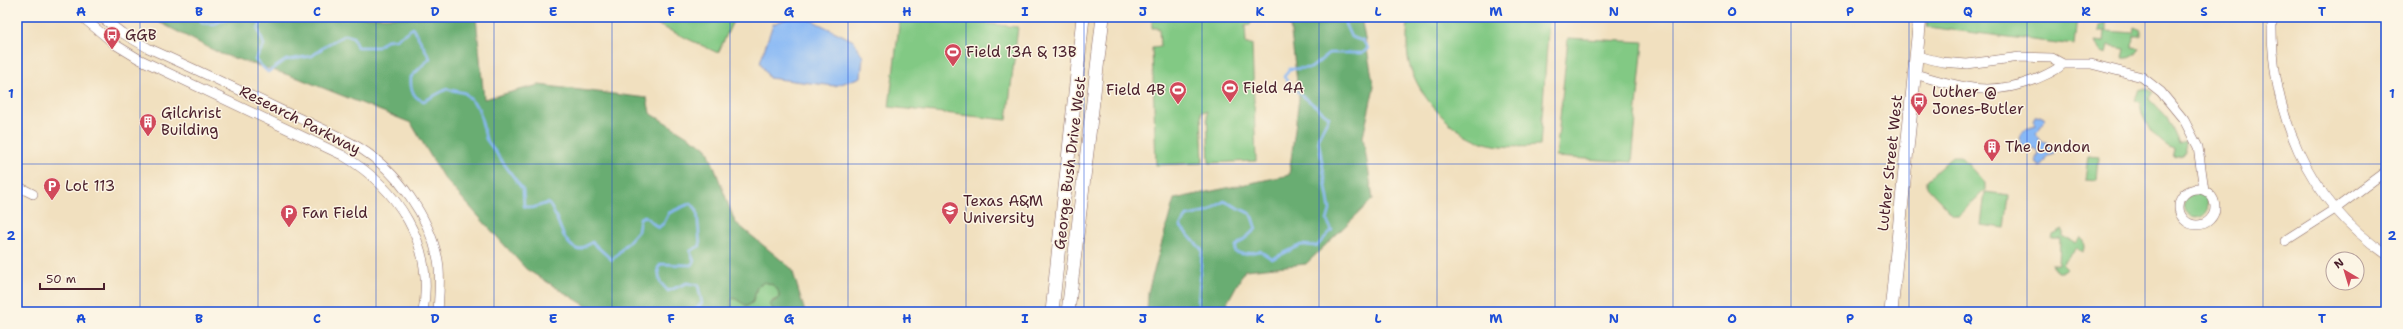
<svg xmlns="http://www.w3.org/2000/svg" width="2403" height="329" viewBox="0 0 2403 329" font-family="'Shantell Sans',sans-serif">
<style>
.green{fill:#82c984;stroke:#667458}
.forest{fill:#69ad72;stroke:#5a664e}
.water{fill:#89b9f5;stroke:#6a6c90}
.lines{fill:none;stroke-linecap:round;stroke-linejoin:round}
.stream{stroke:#89b9f5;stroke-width:2.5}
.street-casing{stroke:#84635f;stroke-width:10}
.secondary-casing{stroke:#84635f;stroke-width:14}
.street{stroke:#fff;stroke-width:9}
.secondary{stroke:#fff;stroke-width:13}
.grid{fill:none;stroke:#1d4ed8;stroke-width:1;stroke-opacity:0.55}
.labels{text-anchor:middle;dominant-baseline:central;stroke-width:3;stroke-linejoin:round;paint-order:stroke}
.poi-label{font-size:15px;fill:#4a1f2b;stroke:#fcf5e5;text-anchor:start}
.street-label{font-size:15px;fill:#4a1f2b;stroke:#fcf5e5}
.neatline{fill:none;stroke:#1d4ed8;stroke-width:1.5}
.grid-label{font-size:13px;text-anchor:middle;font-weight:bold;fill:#1d4ed8}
</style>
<rect width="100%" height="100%" fill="#fcf5e5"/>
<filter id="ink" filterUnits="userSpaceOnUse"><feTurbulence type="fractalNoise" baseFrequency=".025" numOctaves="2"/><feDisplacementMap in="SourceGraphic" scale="8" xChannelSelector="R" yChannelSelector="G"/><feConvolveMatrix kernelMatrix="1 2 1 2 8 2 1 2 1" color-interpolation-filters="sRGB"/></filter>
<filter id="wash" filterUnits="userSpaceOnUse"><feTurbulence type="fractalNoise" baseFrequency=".012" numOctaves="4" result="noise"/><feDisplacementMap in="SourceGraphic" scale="16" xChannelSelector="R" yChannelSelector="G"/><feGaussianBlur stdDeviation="0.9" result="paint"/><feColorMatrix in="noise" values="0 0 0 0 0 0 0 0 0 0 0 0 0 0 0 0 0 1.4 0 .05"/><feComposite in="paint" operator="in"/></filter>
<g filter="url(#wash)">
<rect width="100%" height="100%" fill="#f1e0bf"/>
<path class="green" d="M 641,17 L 735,17 L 718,53 Z
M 900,17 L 925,17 L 1018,27 L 1007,120 L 889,107 Z
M 1152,17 L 1251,17 L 1251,24 L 1245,25 L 1246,44 L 1252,44 L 1256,161 L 1209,163 L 1207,111 L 1201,112 L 1203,163 L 1156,165 L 1152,48 L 1160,47 L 1159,28 L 1152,28 Z
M 1408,17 L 1549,17 L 1540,146 C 1521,147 1499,148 1482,142 C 1451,131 1424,102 1412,72 C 1405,56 1407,34 1408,17 Z
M 1928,17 L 2077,17 L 2074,45 L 1927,27 Z
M 2103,23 L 2106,23 L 2106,31 L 2133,33 L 2134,27 L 2141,30 L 2141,36 L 2133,36 L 2132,47 L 2140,48 C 2136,55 2132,59 2123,58 L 2125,49 L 2108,46 L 2106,54 L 2101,52 L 2096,41 L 2104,42 L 2105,31 L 2098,31 L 2099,26 Z
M 1568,38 L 1643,42 L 1632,162 L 1556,157 Z
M 2146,89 L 2152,92 L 2148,98 L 2167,118 L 2179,143 L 2185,141 L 2186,151 L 2183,155 L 2173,157 L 2175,150 C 2156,141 2142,123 2140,103 L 2134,100 L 2139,91 Z
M 1953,156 L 1960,156 L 1985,183 L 1985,190 L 1959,215 L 1953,215 L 1927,187 L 1927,180 Z
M 2088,156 L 2099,157 L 2097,180 L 2085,179 Z
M 1985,192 L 2009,195 L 2005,228 L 1981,225 Z
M2184 205a12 12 0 1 1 24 0a12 12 0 1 1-24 0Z
M 2063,230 L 2063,238 L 2076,243 L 2081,237 L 2084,240 L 2085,247 L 2082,252 L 2076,248 L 2062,264 L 2067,269 L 2062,272 L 2057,272 L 2051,264 L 2059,264 L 2060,239 L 2052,239 L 2053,235 Z
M 764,282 C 773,284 780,288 779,298 L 772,301 L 775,312 L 732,312 L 731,301 L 734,297 L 747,306 L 753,302 L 757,287 Z"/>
<path class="forest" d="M 149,17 L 476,17 L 484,99 L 539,85 L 647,98 L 650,113 L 707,148 L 735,222 L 792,269 L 805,312 L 774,311 L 770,304 L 779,298 C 780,288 773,284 764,282 L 757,287 L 753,302 L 747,306 L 734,298 L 731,300 L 732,312 L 596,312 L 526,269 L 443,177 L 411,123 L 298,78 L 221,54 Z
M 1289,17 L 1361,17 L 1374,87 L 1363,137 L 1373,199 L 1306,264 L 1245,270 L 1227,303 L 1234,312 L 1147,312 L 1148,292 L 1174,199 L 1289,175 L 1299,98 Z"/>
<path class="water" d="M 791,17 L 805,17 L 854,41 L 863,57 L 861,77 L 835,86 L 769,78 L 760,62 L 773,24 Z
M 2040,116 L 2044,118 L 2045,121 L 2036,133 L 2041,141 L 2055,148 L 2054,153 L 2048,156 L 2041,167 L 2035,162 L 2038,153 L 2035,150 L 2023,146 L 2019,138 L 2025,129 L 2035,126 L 2033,121 L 2035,117 Z"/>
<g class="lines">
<path class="stream" d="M 199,17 L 202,23 L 214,24 L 230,17
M 265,17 L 258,29 L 264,45 L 255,60 L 268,72 L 286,60 L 312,56 L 328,44 L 345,35 L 353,37 L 357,47 L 378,47 L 386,40 L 396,39 L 413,28 L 430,58 L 411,77 C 410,88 412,98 424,101 L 447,89 L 465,93 L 479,109 L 486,139 L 523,190 L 524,206 L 532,208 L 548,203 C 560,216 560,244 579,250 L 592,242 L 612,260 L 638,231 L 640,218 L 645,216 L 658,228 L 664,223 L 669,213 L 691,203 L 697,210 L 700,246 L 690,251 L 694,261 L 691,265 L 661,264 L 658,268 L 660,282 L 668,291 L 687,283 L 698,285 L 702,303 L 693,312
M 1203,312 L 1198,304 L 1202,250 L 1180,226 L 1187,216 L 1208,212 L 1224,201 L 1251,214 L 1256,229 L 1236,246 L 1235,252 L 1243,254 L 1260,251 L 1272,259 L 1301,245 L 1317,246 L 1332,230 L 1327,221 L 1330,210 L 1318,138 L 1329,117 L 1294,89 L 1284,77 L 1289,69 L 1311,68 L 1330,53 L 1363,53 L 1368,48 L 1363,41 L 1351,37 L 1345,24 L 1346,21 L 1355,17"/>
</g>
</g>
<g filter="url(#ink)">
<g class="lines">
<g class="street-casing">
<path id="street" d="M 82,17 L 116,45 L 139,59 L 342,155 C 398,188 435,244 423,312
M 101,17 L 122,33 L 148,48 C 193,68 237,89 281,110 C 307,122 335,133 360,148 C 398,172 429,216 438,260 C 441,277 439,295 438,312
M 2272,17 C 2270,111 2306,200 2386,254
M 1917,56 L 1942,62 L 1967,64 L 2020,57 L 2052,58 L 2063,64 L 2091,64 L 2142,77 L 2161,92 L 2184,120 L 2198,147 L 2204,190
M 1915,74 C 1959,87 1989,97 2034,80 C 2045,75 2055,72 2063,64
M 17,186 L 33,194
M2179 207a18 18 0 1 1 36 0a18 18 0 1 1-36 0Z
M 2285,241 L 2335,209 L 2386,171"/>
</g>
<g class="secondary-casing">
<path id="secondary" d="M 1052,312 L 1083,17
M 1068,312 L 1103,17
M 1891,312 L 1920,17"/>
</g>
<use href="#street" class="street"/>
<use href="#secondary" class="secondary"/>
</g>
</g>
<path class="grid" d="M 140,17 L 140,312M 258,17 L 258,312M 376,17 L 376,312M 494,17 L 494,312M 612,17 L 612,312M 730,17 L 730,312M 848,17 L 848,312M 966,17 L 966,312M 1084,17 L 1084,312M 1202,17 L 1202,312M 1319,17 L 1319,312M 1437,17 L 1437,312M 1555,17 L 1555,312M 1673,17 L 1673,312M 1791,17 L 1791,312M 1909,17 L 1909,312M 2027,17 L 2027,312M 2145,17 L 2145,312M 2263,17 L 2263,312M 17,164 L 2386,164"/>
<defs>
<g id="bus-pin" transform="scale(0.9)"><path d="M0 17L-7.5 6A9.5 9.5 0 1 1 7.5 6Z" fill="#d1495b" stroke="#fcf5e5"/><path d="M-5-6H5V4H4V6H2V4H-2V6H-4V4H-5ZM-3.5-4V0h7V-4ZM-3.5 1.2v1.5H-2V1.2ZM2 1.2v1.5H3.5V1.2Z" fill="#fff"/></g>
<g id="stadium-pin" transform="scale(0.9)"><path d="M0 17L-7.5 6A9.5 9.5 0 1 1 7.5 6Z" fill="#d1495b" stroke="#fcf5e5"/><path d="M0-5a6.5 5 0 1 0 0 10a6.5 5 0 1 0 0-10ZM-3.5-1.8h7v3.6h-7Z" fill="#fff"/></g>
<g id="building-pin" transform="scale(0.9)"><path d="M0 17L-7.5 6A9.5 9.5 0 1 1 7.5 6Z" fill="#d1495b" stroke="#fcf5e5"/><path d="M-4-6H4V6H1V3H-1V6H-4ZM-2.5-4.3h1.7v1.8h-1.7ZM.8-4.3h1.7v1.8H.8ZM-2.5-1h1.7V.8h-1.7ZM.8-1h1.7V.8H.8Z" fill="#fff"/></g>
<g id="parking-pin" transform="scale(0.9)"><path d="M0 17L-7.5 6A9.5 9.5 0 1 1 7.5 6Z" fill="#d1495b" stroke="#fcf5e5"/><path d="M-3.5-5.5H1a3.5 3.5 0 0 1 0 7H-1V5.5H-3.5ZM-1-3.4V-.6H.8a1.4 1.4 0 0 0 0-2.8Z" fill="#fff"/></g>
<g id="university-pin" transform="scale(0.9)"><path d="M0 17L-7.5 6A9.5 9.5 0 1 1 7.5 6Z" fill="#d1495b" stroke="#fcf5e5"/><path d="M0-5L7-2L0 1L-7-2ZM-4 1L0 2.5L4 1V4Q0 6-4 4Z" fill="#fff"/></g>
</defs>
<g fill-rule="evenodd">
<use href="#bus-pin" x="112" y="35"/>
<use href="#stadium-pin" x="953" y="52"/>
<use href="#stadium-pin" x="1230" y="88"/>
<use href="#stadium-pin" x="1178" y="90"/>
<use href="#bus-pin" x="1919" y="101"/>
<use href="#building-pin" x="148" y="122"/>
<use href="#building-pin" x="1992" y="147"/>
<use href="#parking-pin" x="52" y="186"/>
<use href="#university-pin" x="950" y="210"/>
<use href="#parking-pin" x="289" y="213"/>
</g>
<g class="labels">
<g class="poi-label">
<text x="125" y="35">GGB</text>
<text x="966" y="52">Field 13A &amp; 13B</text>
<text x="1243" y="88">Field 4A</text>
<text x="1165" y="90" text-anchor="end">Field 4B</text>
<text x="1932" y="92">Luther @<tspan x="1932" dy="17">Jones-Butler</tspan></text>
<text x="161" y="113">Gilchrist<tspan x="161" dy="17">Building</tspan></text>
<text x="2005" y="147">The London</text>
<text x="65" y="186">Lot 113</text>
<text x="963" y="201">Texas A&amp;M<tspan x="963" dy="17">University</tspan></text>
<text x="302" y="213">Fan Field</text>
</g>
<g class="street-label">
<text transform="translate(300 120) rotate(27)">Research Parkway</text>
<text transform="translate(1070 163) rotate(-83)">George Bush Drive West</text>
<text transform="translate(1890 163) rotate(-84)">Luther Street West</text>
</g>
</g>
<rect width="2403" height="329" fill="none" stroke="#fcf5e5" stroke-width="44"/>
<g transform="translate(2345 271) rotate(322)"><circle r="19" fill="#fcf5e5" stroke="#b59f9b"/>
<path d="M0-3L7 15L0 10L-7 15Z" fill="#d1495b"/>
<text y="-6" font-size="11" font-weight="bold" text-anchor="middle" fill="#4a1f2b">N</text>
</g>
<path d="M40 283v6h64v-6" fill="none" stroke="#4a1f2b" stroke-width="2"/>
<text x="46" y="283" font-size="12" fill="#4a1f2b" stroke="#fcf5e5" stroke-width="3" paint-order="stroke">50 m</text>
<rect x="22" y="22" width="2359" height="285" class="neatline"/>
<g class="grid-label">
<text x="81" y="16">A</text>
<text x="199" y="16">B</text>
<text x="317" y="16">C</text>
<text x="435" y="16">D</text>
<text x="553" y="16">E</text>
<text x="671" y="16">F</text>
<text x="789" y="16">G</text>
<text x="907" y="16">H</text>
<text x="1025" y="16">I</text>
<text x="1143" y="16">J</text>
<text x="1260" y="16">K</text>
<text x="1378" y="16">L</text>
<text x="1496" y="16">M</text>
<text x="1614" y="16">N</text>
<text x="1732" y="16">O</text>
<text x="1850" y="16">P</text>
<text x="1968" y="16">Q</text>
<text x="2086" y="16">R</text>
<text x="2204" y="16">S</text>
<text x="2322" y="16">T</text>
<text x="11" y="98">1</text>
<text x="2392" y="98">1</text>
<text x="11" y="240">2</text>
<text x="2392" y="240">2</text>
<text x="81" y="323">A</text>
<text x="199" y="323">B</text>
<text x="317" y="323">C</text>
<text x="435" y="323">D</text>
<text x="553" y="323">E</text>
<text x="671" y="323">F</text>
<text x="789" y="323">G</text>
<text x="907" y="323">H</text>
<text x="1025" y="323">I</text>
<text x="1143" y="323">J</text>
<text x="1260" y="323">K</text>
<text x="1378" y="323">L</text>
<text x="1496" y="323">M</text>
<text x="1614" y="323">N</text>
<text x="1732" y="323">O</text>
<text x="1850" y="323">P</text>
<text x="1968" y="323">Q</text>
<text x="2086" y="323">R</text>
<text x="2204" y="323">S</text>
<text x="2322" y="323">T</text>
</g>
</svg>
